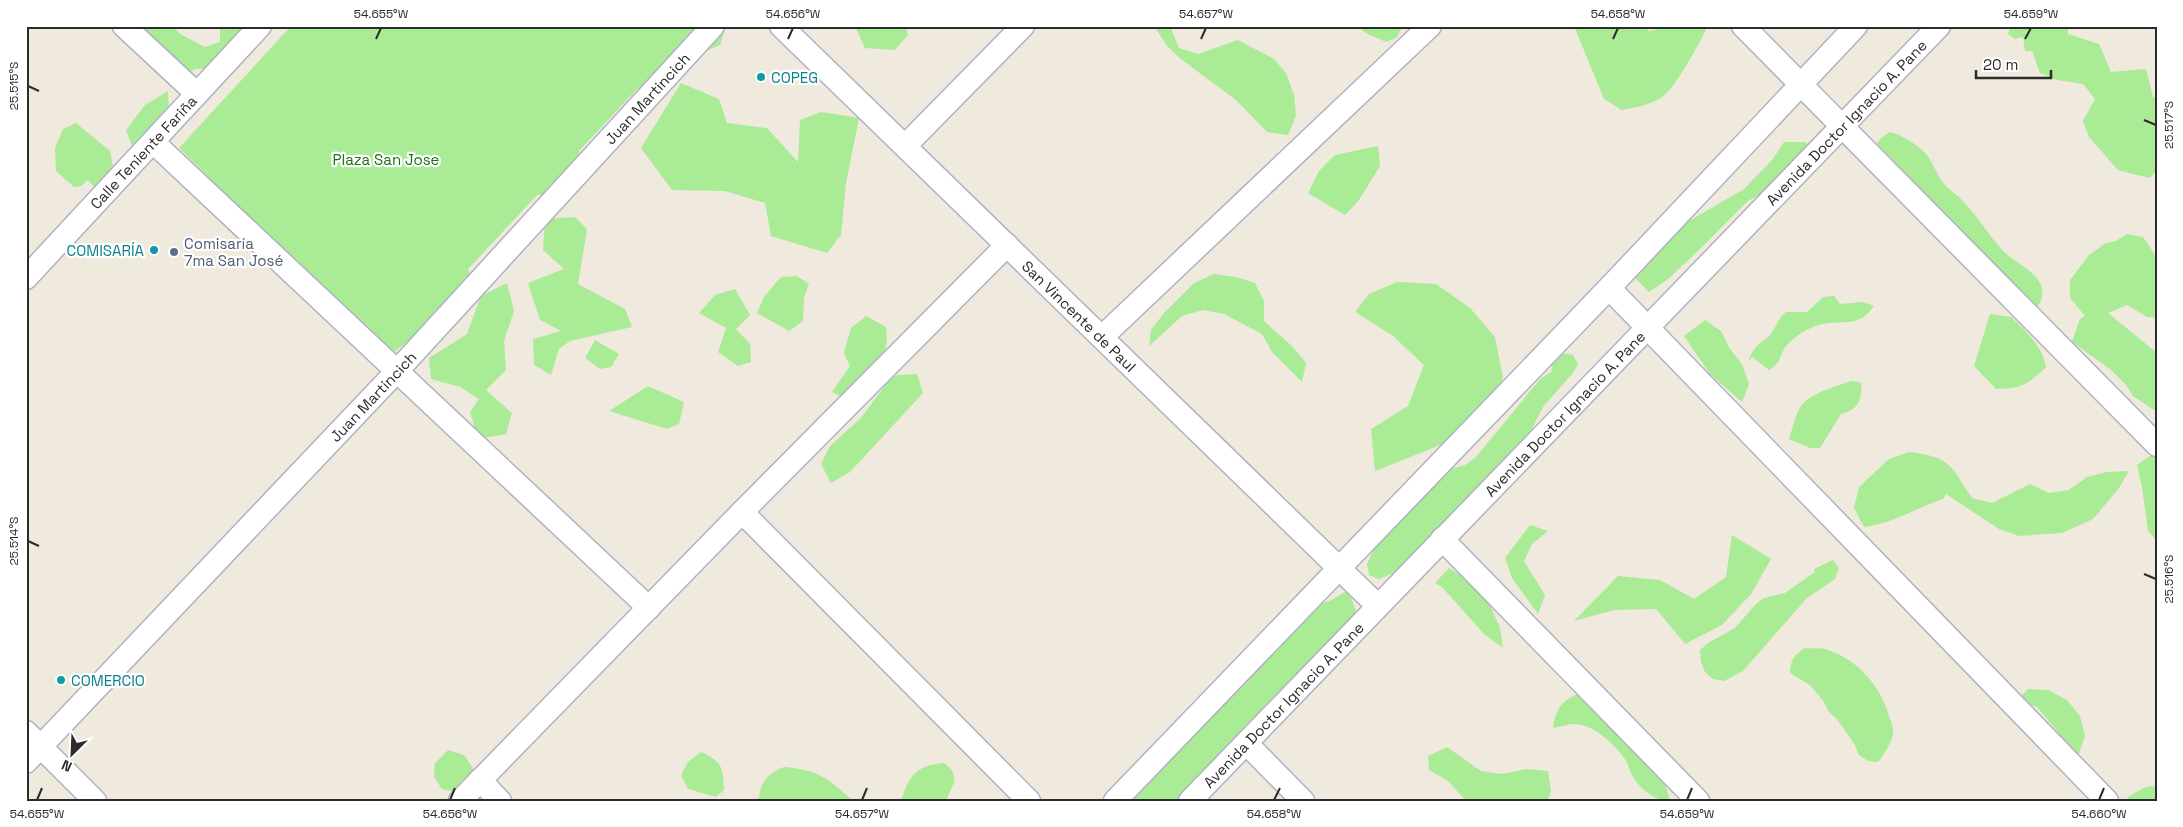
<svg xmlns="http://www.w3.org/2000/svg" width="2183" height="827" viewBox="0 0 2183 827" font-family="'Space Grotesk',sans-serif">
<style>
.green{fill:#aaeb95}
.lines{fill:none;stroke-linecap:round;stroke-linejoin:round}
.street-casing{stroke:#b1b2c1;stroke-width:25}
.street{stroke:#fff;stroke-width:22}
.ticks{fill:none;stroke:#2c2c2c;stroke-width:2}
.culture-dot{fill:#0f9aa8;stroke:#fff;stroke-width:2}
.service-dot{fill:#5c6f8a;stroke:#fff;stroke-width:2}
.labels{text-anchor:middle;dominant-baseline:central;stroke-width:4.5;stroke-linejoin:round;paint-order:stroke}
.culture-label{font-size:15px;fill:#0d838f;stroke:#fff;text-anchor:start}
.street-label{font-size:15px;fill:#2c2c2c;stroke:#fff}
.park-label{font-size:15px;fill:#1d7213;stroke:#fff}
.service-label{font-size:15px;fill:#4e5e75;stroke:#fff;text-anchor:start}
.neatline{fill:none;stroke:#2c2c2c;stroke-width:2}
.ticks-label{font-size:12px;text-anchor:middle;fill:#2c2c2c}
</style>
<rect width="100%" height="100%" fill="#efe9de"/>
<path class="green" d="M 126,26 L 173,26 L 180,34 L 205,47 L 220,42 L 220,26 L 246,26 L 214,68 L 195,69 L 178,78 Z
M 291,26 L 726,26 L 720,45 L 686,59 L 647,90 L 638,88 L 579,151 L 577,162 L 544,197 L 538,194 L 468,269 L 472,278 L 423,330 L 390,355 L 230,204 L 207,175 L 179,148 Z
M 855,26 L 906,26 L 908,35 L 895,50 L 865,48 Z
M 1154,26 L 1170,26 L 1179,48 L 1198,54 L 1238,40 L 1274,59 L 1286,73 L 1294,95 L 1296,116 L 1288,135 L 1267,132 L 1236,100 L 1182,60 L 1167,46 Z
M 1357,26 L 1403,26 L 1396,38 L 1386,42 L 1366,33 Z
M 1574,26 L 1643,26 L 1649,31 C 1667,27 1690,22 1707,28 C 1698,45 1677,86 1662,97 C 1651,105 1636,107 1622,110 L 1604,99 Z
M 2011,26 L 2068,26 L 2068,34 L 2099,44 L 2111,72 L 2146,69 L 2153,97 L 2157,97 L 2157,171 L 2149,178 L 2118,170 L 2089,137 L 2083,121 L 2095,99 L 2083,84 L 2057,80 L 2040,73 L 2032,51 L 2025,51 L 2023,37 L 2015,39 L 2008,34 Z
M 681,83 L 719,99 L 727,123 L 767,128 L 798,162 L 800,120 L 821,112 L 859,118 L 846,183 L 841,235 L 827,253 L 771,236 L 765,203 L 725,191 L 672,190 L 641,148 Z
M 168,91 L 169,115 L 133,149 L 126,130 L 145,105 Z
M 76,123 L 110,151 L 113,167 L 108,186 L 95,188 L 88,180 L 81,186 L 74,187 L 56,171 L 55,148 L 63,129 Z
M 1890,132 C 1902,135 1917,144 1926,154 C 1932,161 1936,172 1941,180 C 1946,188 1957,194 1963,201 C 1978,217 1989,236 2004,252 C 2015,262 2039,273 2042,289 C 2044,300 2037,308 2030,316 L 1874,147 L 1881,138 Z
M 1784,142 L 1805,142 L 1822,154 L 1785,180 L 1748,201 L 1700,249 L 1668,279 L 1649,292 L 1634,277 L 1655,241 L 1744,189 L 1773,159 Z
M 1378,146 L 1380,166 L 1359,200 L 1345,215 L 1308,193 L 1319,171 L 1335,155 Z
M 575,217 L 587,229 L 578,284 L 625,309 L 632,327 L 570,341 L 559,349 L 551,375 L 534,365 L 533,339 L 561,331 L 540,320 L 528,283 L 564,269 L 543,250 L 545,219 Z
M 2127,234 L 2143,237 L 2157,258 L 2157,318 L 2147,317 L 2127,305 L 2108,313 L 2157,353 L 2157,412 L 2133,396 L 2126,385 L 2110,369 L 2072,342 L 2080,319 L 2085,316 L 2070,298 L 2070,280 L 2089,255 L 2106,243 L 2116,241 Z
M 1214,274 L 1236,277 L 1255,283 L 1264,301 L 1264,321 L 1293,347 L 1306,363 L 1302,382 L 1272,352 L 1262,334 L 1224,314 L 1203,310 L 1182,316 L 1149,346 L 1151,330 L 1164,313 L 1194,283 Z
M 797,276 L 809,284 L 804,298 L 803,321 L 789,331 L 757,313 L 764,297 L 781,277 Z
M 1397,282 L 1436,284 L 1470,308 L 1495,337 L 1503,378 L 1490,416 L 1453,440 L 1375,471 L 1371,429 L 1408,406 L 1424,365 L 1393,336 L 1355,312 L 1369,294 Z
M 507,283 L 514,311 L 504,341 L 506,370 L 486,390 L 512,413 L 506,434 L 478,439 L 470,412 L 479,399 L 460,387 L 431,379 L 429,358 L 467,334 L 481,296 Z
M 735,289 L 750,315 L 736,329 L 750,344 L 751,362 L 738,366 L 718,352 L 726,328 L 699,313 L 715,295 Z
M 1834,296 L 1840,304 L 1863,302 L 1874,306 C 1855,333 1837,315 1811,328 C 1803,331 1792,339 1786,346 C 1778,357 1783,361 1769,370 L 1752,357 L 1748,362 C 1754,347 1756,347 1768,337 C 1775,331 1777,319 1786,312 L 1807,312 L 1823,297 Z
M 1990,314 L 2011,317 C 2026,331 2042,346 2046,367 C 2028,385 2021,388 1996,389 L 1974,366 Z
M 866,316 L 886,327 L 887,343 L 880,364 L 866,369 L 873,388 L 858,405 L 832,392 L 850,366 L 844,353 L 851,328 Z
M 1705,320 L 1721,331 L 1730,349 L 1742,364 L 1749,384 L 1742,402 L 1710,374 L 1684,336 Z
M 595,340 L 619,354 L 611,367 L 600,369 L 585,358 Z
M 1563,353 L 1573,355 L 1578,364 L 1573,373 L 1543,407 L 1502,488 L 1484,513 L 1407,567 L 1379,579 L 1369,575 L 1367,564 L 1381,534 L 1444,471 L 1465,465 L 1475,458 L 1541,378 L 1551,372 L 1554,359 Z
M 917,374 L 923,393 L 850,472 L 831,483 L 821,464 L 830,446 L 861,418 L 890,379 L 897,375 Z
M 1851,381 L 1862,383 C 1860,401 1861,408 1841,414 L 1820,448 L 1810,448 L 1789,439 C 1793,428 1795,414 1802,405 C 1812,392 1836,387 1851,381 Z
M 648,386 L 684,402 L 679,424 L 667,429 L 609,411 Z
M 1909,452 C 1951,457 1950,465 1972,498 L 1992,503 L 2030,484 L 2049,493 L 2069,490 L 2087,477 L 2107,472 L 2129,471 L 2119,488 L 2093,519 L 2062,533 L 2019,536 L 1999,529 L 1946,494 L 1943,499 C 1913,509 1897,522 1864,527 L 1854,508 L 1859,487 L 1889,459 Z
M 2153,454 L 2157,455 L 2157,541 L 2148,531 L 2142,487 L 2137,465 Z
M 1530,525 L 1548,531 L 1532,544 L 1524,561 L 1545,595 L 1538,614 L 1512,578 L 1505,558 Z
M 1732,535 L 1771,559 L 1751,594 L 1722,625 L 1685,644 L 1656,609 L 1614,610 L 1574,621 L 1618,576 L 1660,580 L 1694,599 L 1726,577 Z
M 1833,560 L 1839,568 L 1835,579 L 1807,598 L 1743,671 L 1724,681 L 1713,679 L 1705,672 L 1701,662 L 1700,650 L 1708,643 L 1735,628 L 1756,604 L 1764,598 L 1785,593 L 1815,572 L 1814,569 Z
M 1449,568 L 1483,589 L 1500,628 L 1503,648 L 1485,635 L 1441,586 L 1435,583 Z
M 1348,590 L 1356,611 L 1334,650 L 1184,801 L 1129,801 L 1319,604 L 1330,601 Z
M 1805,648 C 1812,649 1821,647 1828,650 C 1859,660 1882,688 1890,719 C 1892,724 1894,730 1893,734 C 1891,744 1884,754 1878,762 L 1868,761 L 1859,755 L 1855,745 L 1837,719 L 1829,712 L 1824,702 L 1810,685 L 1790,673 C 1790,661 1794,655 1805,648 Z
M 1589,689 L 1665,783 L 1670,801 C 1656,801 1643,791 1635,780 C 1630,774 1629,765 1625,759 C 1613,743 1593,723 1572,724 C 1565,725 1559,727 1553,728 C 1556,703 1567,698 1589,689 Z
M 2028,689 L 2048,690 L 2067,700 L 2080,716 L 2085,736 L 2078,756 L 2037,707 L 2017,700 Z
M 1447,747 L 1481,771 L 1502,774 L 1526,769 L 1548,771 L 1551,791 L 1547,801 L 1466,801 L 1448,781 L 1429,770 L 1428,756 Z
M 448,750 L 464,755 L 473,768 L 470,782 L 458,793 L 442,789 L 434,777 L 435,763 Z
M 701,752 C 722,762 723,766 724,790 L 716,797 L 688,789 L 681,775 L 688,762 Z
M 944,763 C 961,776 953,784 946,801 L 901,801 C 909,776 916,765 944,763 Z
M 784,767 C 818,770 828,778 853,801 L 749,801 L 759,798 C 761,780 768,774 784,767 Z
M 2153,786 L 2157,788 L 2157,801 L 2130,801 L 2127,797 C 2137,793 2142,787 2153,786 Z"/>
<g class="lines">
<g class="street-casing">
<g id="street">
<path d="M 124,26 L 197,94"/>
<path id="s1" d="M 781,26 L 1378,606"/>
<path d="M 1743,26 L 2157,445"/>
<path d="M 153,142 L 649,608"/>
<path d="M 905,146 L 1023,26"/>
<path id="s2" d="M 26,278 L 260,26"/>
<path d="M 1609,288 L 2107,801"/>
<path d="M 1102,337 L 1430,26"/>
<path d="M 742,512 L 1029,801"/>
<path d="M 1442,539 L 1698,801"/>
<path d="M 26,732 L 95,801"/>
<path d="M 1246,743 L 1303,801"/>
<path id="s3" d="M 26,762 L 397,371 L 713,26"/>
<path d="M 480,780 L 500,801"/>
<path d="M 460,801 L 742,512 L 1007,245"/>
<path d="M 1115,801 L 1609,288 L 1856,26"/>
<path id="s4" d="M 1190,801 L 1939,26"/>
</g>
</g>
<use href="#street" class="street"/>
</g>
<path class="ticks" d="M 376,39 L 381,28M 788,39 L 793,28M 1201,39 L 1206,28M 1613,39 L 1618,28M 2025,39 L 2031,28M 28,86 L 39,91M 2144,120 L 2156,125M 28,541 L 39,546M 2144,574 L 2156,579M 37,800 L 42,788M 450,800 L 455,788M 862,800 L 867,788M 1274,800 L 1280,788M 1687,800 L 1692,788M 2099,800 L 2104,788"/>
<g class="culture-dot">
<circle cx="761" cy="77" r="5"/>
<circle cx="154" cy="250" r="5"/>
<circle cx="61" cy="680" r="5"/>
</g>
<circle class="service-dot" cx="174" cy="252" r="5"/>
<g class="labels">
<g class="culture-label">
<text x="771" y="77">COPEG</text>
<text x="144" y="250" text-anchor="end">COMISARÍA</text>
<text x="71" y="680">COMERCIO</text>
</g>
<g class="street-label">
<text stroke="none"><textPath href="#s3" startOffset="909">Juan Martincich</textPath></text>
<text stroke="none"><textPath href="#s4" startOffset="944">Avenida Doctor Ignacio A. Pane</textPath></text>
<text stroke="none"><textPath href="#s2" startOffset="172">Calle Teniente Fariña</textPath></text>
<text stroke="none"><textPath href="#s1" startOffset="416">San Vincente de Paul</textPath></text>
<text stroke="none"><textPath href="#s3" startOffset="504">Juan Martincich</textPath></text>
<text stroke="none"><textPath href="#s4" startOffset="539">Avenida Doctor Ignacio A. Pane</textPath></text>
<text stroke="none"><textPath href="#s4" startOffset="134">Avenida Doctor Ignacio A. Pane</textPath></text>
</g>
<g class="park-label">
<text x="386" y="159">Plaza San Jose</text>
</g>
<g class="service-label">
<text x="184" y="243">Comisaría<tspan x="184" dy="17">7ma San José</tspan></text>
</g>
</g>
<rect width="2183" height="827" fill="none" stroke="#ffffff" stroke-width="55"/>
<g transform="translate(72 754) rotate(204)" stroke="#ffffff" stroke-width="4" paint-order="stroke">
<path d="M0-4L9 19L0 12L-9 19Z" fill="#2c2c2c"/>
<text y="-8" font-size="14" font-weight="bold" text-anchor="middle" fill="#2c2c2c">N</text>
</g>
<path d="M1976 70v8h75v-8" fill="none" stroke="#2c2c2c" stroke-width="2.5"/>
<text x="1983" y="70" font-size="15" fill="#2c2c2c" stroke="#ffffff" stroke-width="4" paint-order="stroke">20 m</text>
<rect x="28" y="28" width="2128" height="772" class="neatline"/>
<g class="ticks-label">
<text x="381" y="18">54.655°W</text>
<text x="793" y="18">54.656°W</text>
<text x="1206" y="18">54.657°W</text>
<text x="1618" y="18">54.658°W</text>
<text x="2031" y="18">54.659°W</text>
<text transform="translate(14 86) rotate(-90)" y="4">25.515°S</text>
<text transform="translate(2169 125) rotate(-90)" y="4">25.517°S</text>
<text transform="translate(14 541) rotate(-90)" y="4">25.514°S</text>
<text transform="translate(2169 579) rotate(-90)" y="4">25.516°S</text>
<text x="37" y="818">54.655°W</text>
<text x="450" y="818">54.656°W</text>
<text x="862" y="818">54.657°W</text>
<text x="1274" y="818">54.658°W</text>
<text x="1687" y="818">54.659°W</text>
<text x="2099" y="818">54.660°W</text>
</g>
</svg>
